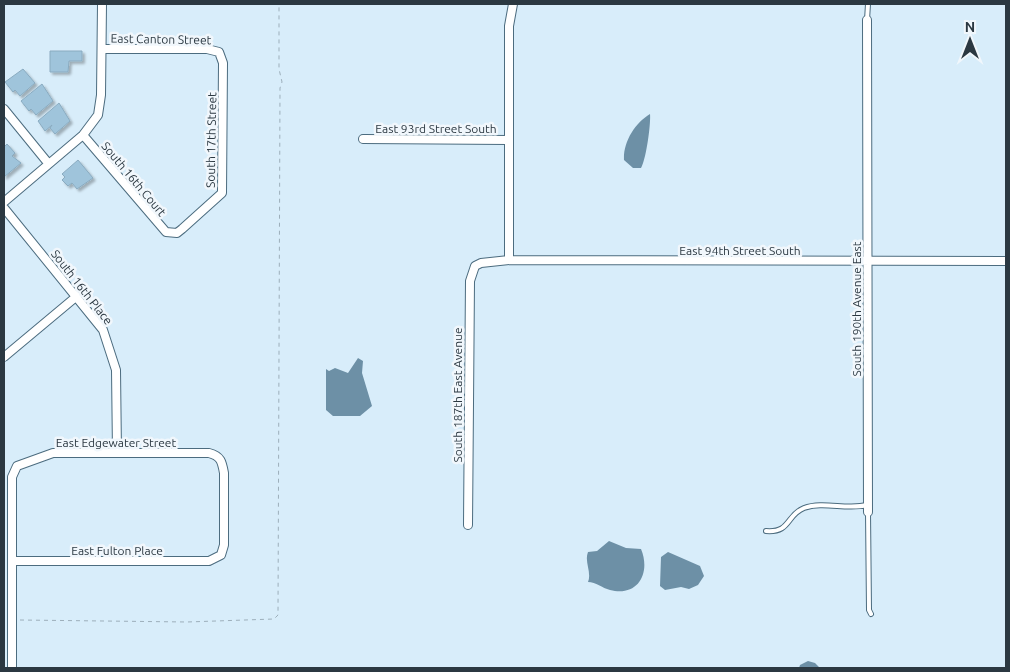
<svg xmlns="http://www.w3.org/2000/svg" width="1010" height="672" viewBox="0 0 1010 672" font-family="Ubuntu,sans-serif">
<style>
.water{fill:#6d90a6}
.building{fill:#9fc4db;stroke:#8aabc0;filter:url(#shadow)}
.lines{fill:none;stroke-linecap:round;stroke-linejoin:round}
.service-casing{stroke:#4c6c7f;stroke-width:6}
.minor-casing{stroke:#4c6c7f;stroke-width:10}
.path{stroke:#9dafbb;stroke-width:1;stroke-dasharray:4 4;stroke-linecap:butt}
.service{stroke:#fff;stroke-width:4}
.minor{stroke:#fff;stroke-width:8}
.labels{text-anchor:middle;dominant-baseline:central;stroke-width:5;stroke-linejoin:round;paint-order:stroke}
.street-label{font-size:12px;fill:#2b3841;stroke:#f1f7fc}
</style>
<defs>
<filter id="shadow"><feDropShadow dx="2.5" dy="2.5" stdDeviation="1" flood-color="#0004"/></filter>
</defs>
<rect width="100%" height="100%" fill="#d8edfa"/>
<path class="water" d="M 650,114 C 651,124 646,160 641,168 L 633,168 L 624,160 C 623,142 635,123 650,114 Z
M 358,358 L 363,361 L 362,373 L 372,406 L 360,416 L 333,416 L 326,410 L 326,369 L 329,371 L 335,368 L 348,373 Z
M 609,541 L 626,548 L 641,549 C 651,573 638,597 610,590 C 602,588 596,582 588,582 C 592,572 584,562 588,552 L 597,551 Z
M 668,552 L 700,566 L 704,576 L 698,585 L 689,589 L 681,587 L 665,590 L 660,586 L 661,557 Z
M 808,661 L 815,663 L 820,668 L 799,668 L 800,665 Z"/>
<path class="building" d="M 50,51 L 82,51 L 82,61 L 69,61 L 68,72 L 50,72 Z
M 23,69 L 35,83 L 20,96 L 15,90 L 13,92 L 5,82 Z
M 42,84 L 53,101 L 36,115 L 31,109 L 29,111 L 21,101 Z
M 59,103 L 70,121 L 55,134 L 50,128 L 52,125 L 45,131 L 38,121 Z
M 7,144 L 15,153 L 12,156 L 21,163 L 4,177 L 4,147 Z
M 78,160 L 93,178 L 77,189 L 72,183 L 68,186 L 62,180 L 65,177 L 62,174 Z"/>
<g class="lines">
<g class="service-casing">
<path id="service" d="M 867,20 L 868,4
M 868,512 L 869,610 L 871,614
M 766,531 C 791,533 786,515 804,508 C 823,501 847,510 867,505"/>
</g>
<g class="minor-casing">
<path id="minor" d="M 867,20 L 868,512
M 4,109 L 48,163
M 83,135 L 166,232 L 177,233 L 182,229 L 222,193 L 223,63 L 219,52 L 207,49 L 102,49
M 363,139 L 509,140
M 4,202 L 83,135 L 98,115 L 101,95 L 102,4
M 4,208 L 103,330 L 116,370 L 117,453
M 509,260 L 509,26 L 513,4
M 4,357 L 77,296
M 468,525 L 470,281 L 475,266 L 481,263 L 509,260 L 1006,261
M 12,561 L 209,561 L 221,555 L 224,545 L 224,473 C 222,462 221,456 209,453 L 53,453 L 17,466 L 12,477 L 12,668"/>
</g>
<path class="path" d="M 20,620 L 187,622 L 274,619 L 278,615 L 280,88 L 282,82 L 279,69 L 279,4"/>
<use href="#service" class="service"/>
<use href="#minor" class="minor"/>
</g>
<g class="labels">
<g class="street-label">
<text transform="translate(161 39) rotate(1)">East Canton Street</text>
<text x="436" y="128">East 93rd Street South</text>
<text transform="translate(211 140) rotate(-89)">South 17th Street</text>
<text transform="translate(134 179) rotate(50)">South 16th Court</text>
<text x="740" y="250">East 94th Street South</text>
<text transform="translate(82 287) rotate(52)">South 16th Place</text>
<text transform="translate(856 309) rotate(-90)">South 190th Avenue East</text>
<text transform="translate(457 395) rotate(-90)">South 187th East Avenue</text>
<text x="116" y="442">East Edgewater Street</text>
<text x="117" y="550">East Fulton Place</text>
</g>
</g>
<rect width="1010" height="672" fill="none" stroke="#2b3841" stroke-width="10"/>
<g transform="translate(970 40)" stroke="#f1f7fc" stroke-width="4" paint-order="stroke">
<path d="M0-4L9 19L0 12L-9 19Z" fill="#2b3841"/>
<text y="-8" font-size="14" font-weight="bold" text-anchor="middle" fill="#2b3841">N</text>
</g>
</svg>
